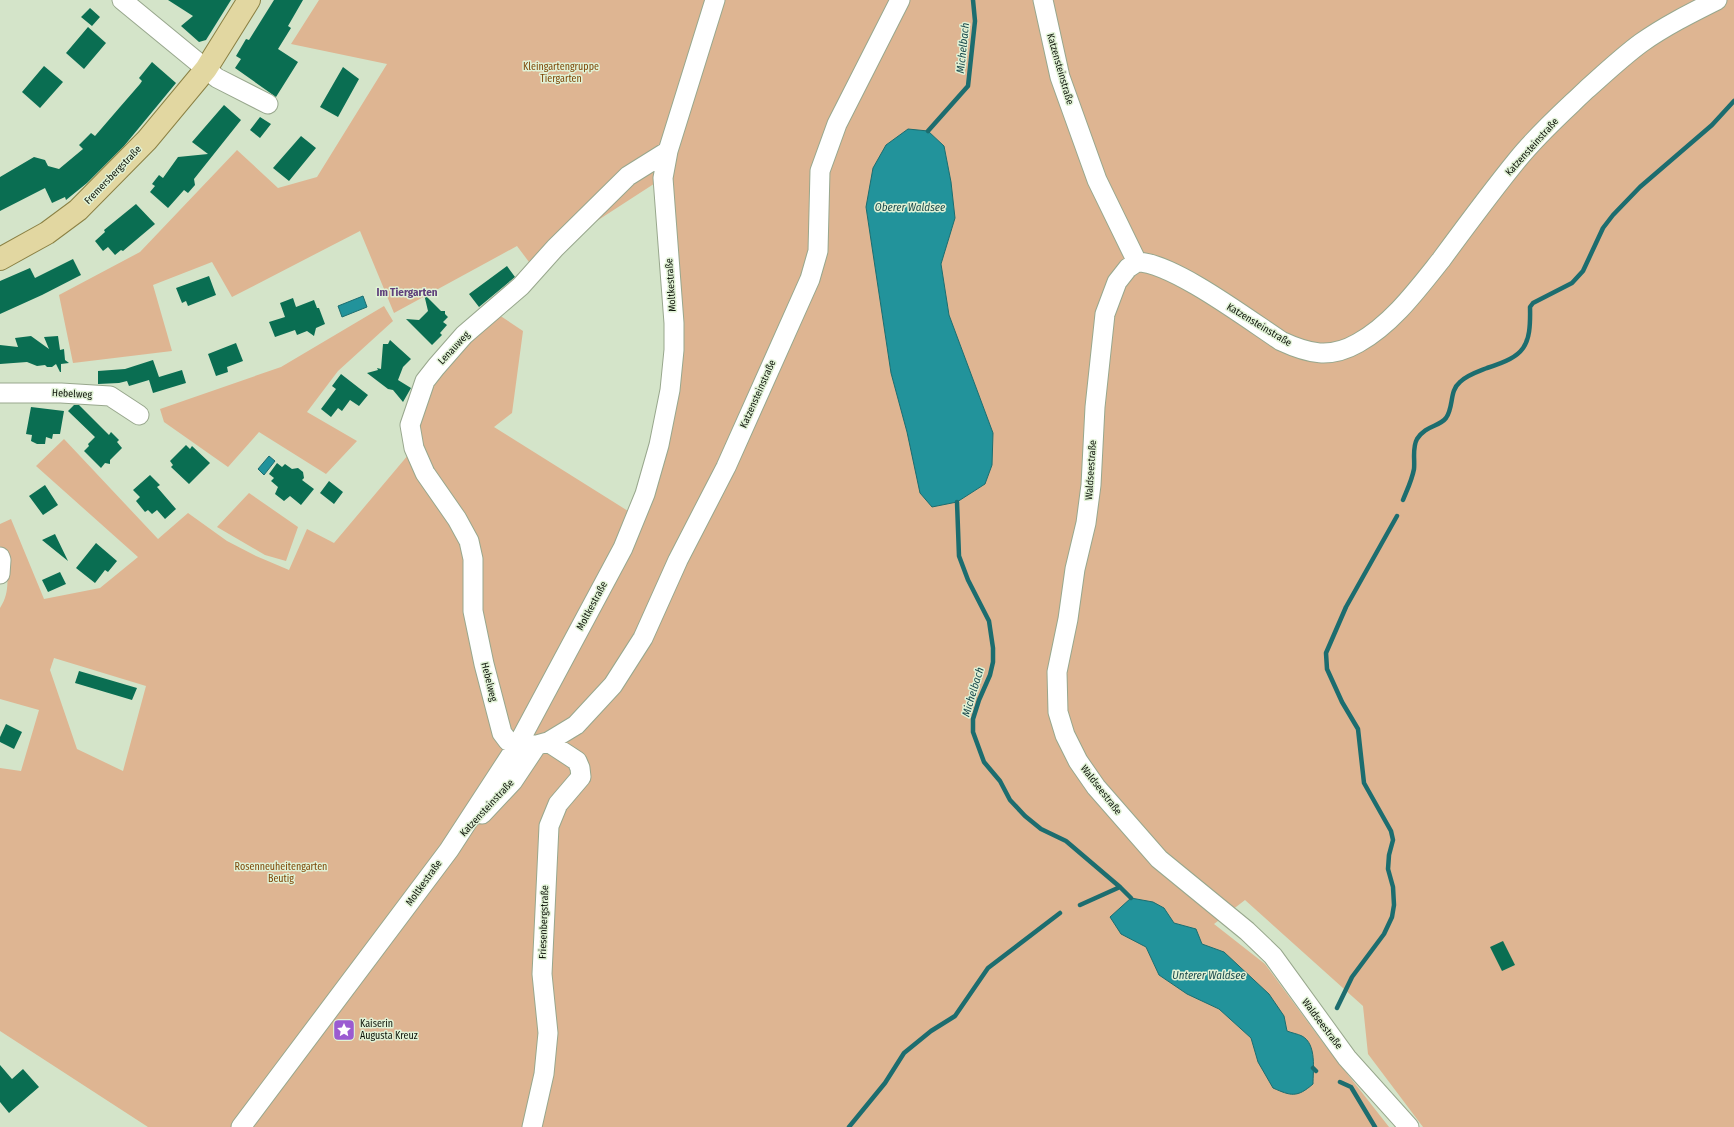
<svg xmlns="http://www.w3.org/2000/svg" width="1734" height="1127" viewBox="0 0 1734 1127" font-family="'Fira Sans Condensed',sans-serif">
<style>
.green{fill:#deb592;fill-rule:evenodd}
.water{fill:#22939b;stroke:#1c6d6f}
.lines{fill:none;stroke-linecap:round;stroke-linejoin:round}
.stream{stroke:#1c6d6f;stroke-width:4.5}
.building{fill:#0a6e52}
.minor-casing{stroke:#98a78d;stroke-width:21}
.major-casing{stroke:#8b8144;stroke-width:24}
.minor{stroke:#fff;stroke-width:19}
.major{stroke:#e2d7a1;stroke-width:22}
.labels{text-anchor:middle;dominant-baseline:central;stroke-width:3;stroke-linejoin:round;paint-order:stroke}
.park-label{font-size:10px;fill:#7e4809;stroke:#e1f2d6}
.street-label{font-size:10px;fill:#0d1309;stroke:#e1f2d6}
.poi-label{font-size:10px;fill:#0d1309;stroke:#e1f2d6;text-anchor:start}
.water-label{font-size:11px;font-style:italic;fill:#1a494c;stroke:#e1f2d6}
.neighbourhood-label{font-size:11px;font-weight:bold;fill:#5f407c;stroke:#e1f2d6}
</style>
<rect width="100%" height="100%" fill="#d4e4c9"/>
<path class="green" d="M 319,0 L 1734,0 L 1734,1127 L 1423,1127 L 1368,1054 L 1363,1006 L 1245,900 L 1214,924 L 1265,964 L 1327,1048 L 1389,1127 L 148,1127 L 0,1031 L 0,768 L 21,771 L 39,710 L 0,699 L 0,608 C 12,590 7,569 2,549 L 0,546 L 0,524 L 11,519 L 44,599 L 100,588 L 138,557 L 36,466 L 64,439 L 158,539 L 188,513 L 227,541 L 256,556 L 289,570 L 307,529 L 334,543 L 414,448 L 425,381 L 493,311 L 523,331 L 512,413 L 494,427 L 636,516 L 670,390 L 663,178 L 555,248 L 535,270 L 517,246 L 394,313 L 360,231 L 232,297 L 212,262 L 153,285 L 172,351 L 73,363 L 59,295 L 140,252 L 237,150 L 278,188 L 317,177 L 387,64 L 291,44 ZM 928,131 L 944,146 L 951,182 L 955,218 L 941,264 L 949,315 L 993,433 L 992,465 L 985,484 L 957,502 L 907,432 L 891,373 L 866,207 ZM 54,658 L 146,686 L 123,771 L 77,749 L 50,670 ZM 1164,908 L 1174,923 L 1196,929 L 1202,944 L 1224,952 L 1284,1016 L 1287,1031 L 1303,1036 L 1258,1062 L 1251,1038 L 1219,1009 L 1187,994 L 1159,975 L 1146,947 Z
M 384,306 L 393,321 L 338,371 L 307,412 L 357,441 L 326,474 L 259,432 L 228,467 L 164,422 L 160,409 L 281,367 Z
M 249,493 L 298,527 L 286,561 L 265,555 L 217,527 Z"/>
<path class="water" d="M 908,129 L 928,131 L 944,146 L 951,182 L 955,218 L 941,264 L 949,315 L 993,433 L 992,465 L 985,484 L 957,502 L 932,507 L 920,493 L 907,432 L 891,373 L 866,207 L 873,168 L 886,145 Z
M 363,296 L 367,307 L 342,317 L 338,306 Z
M 269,456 L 275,461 L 264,475 L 258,469 Z
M 1131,898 L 1153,902 L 1164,908 L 1174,923 L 1196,929 L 1202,944 L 1224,952 L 1269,994 L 1284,1016 L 1287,1031 C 1292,1033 1298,1034 1302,1036 C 1317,1044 1313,1070 1313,1084 C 1297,1098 1291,1096 1273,1088 L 1258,1062 L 1251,1038 L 1219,1009 L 1187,994 L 1159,975 L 1146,947 L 1121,934 L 1110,917 Z"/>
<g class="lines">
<path class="stream" d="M 928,131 L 968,86 L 975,21 L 973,0
M 1403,500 C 1407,490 1412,480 1414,469 C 1415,459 1412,448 1417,439 C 1426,425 1439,427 1446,418 C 1454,407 1449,391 1460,382 C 1467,375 1477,372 1487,368 C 1525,356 1531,347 1530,307 L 1533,303 L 1572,283 L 1583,271 L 1603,228 L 1613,215 L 1640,187 L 1712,125 L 1734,101
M 957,502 L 959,556 L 968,580 L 989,621 L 993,648 L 993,662 L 990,675 L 979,700 L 973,719 L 973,732 L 984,762 L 1000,781 L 1010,800 L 1025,816 L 1041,829 L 1066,841 L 1120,887 L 1131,898
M 1080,905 L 1120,887
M 1337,1008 L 1352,977 L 1384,934 L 1392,917 L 1394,905 L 1393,887 L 1388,869 L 1389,855 L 1393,840 L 1391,831 L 1364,783 L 1358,729 L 1342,702 L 1327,669 L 1326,653 L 1346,607 L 1397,516
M 1313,1068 L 1316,1071
M 1340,1082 L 1351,1087 L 1375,1127
M 849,1127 L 885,1083 L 904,1053 L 931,1031 L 955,1016 L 988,968 L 1060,913"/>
</g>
<path class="building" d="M 168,0 L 231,0 L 206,40 L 199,42 L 181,26 L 193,16 Z
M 274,0 L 303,0 L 288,26 L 291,28 L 278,49 L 298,62 L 276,97 L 235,68 L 241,59 L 236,56 L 246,39 L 249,40 Z
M 90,8 L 100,17 L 92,26 L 81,17 Z
M 88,27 L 106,43 L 84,69 L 66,53 Z
M 152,62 L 176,83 L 124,146 L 87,183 L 66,200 L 65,197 L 52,203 L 45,188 L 0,211 L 0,177 L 34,157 L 45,160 L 48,166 L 59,169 L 83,149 L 79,145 L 91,133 L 95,136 L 120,107 L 140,84 L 142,81 L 139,78 Z
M 44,66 L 63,82 L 40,108 L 22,92 Z
M 343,67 L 359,79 L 338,117 L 320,107 Z
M 224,105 L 241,120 L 194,179 L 195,185 L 188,193 L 184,190 L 168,208 L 150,192 L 155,186 L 152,184 L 159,175 L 163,178 L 178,157 L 208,154 L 192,142 Z
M 260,117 L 271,124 L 260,138 L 250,130 Z
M 301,136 L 316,148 L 289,181 L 273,168 Z
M 136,204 L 155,224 L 123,251 L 121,250 L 115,255 L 108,247 L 103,251 L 95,241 L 105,232 L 104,230 Z
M 73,259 L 81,275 L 42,295 L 0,314 L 0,281 L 30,268 L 35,278 Z
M 507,266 L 515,277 L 479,307 L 469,294 Z
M 209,276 L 216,295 L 188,306 L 186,301 L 182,303 L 176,288 Z
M 424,294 L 441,311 L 445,311 L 445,314 L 448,317 L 443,322 L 447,325 L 440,333 L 442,335 L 432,345 L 406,319 L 419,320 L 428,311 Z
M 293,298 L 296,307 L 314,300 L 317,308 L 319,308 L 325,324 L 316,328 L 314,336 L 307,331 L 297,335 L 295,330 L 275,337 L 269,322 L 285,317 L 280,303 Z
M 31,336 L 49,349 L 44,337 L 58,336 L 60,350 L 64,349 L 65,360 L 69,363 L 61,364 L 61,372 L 60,372 L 56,364 L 52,367 L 47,367 L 45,365 L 37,366 L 27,362 L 0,364 L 0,345 L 18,347 L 15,338 Z
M 390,340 L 411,359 L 403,367 L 398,380 L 411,388 L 403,402 L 393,390 L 388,389 L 367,373 L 378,370 L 377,368 L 381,369 L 383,344 L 388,344 Z
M 236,343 L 243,361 L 227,367 L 228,372 L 216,376 L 208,354 Z
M 153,360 L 159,377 L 182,370 L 186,383 L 153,393 L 149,380 L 129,386 L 127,381 L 119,383 L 98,384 L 98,371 L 125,369 Z
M 341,374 L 368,395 L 359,406 L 350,400 L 342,411 L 338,408 L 331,417 L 321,409 L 336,389 L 332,386 Z
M 74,405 L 79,405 L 109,435 L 111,432 L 119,440 L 117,442 L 122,448 L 110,460 L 110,464 L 105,463 L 101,468 L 84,451 L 89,446 L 88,444 L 95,437 L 68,411 Z
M 31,407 L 64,411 L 60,434 L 53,434 L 52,439 L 46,437 L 45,444 L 37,444 L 31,441 L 32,435 L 26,434 Z
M 186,445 L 190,449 L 192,446 L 210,463 L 189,484 L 171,467 L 173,465 L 170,461 Z
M 277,463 L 282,467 L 285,464 L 292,469 L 298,468 L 303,472 L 304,478 L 302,480 L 314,489 L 301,505 L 290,496 L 284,501 L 275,494 L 278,487 L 271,481 L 274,478 L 269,474 Z
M 150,475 L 160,485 L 157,487 L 176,509 L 165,519 L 157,510 L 152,514 L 148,510 L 145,512 L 136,501 L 140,497 L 133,490 Z
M 329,481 L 343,492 L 334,504 L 320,493 Z
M 45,485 L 58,505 L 43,515 L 29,496 Z
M 55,534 L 68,561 L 42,540 Z
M 96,543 L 117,561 L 108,572 L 105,570 L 95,583 L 76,568 Z
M 60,572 L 66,584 L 48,592 L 42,580 Z
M 79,671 L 137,688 L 132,700 L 75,683 Z
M 6,724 L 22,732 L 14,749 L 0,742 L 0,737 Z
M 1503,941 L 1515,965 L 1502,971 L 1490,947 Z
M 0,1065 L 12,1079 L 23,1069 L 39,1087 L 9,1113 L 0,1102 Z"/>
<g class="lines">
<g class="minor-casing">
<path id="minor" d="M 122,0 L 217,78 L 268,104
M 1043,0 L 1060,77 L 1097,180 L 1137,262
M 668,151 L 628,176 L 555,248 L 521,286 L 464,335 L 436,367 L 425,381 L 410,425 L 414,448 L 425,473 L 457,519 L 469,541 L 473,559 L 473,611 L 484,664 L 502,733 L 508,741 L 518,744 L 537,745 L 548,742 L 576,725 L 613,685 L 643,638 L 678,560 L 726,467 L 810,279 L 818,251 L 820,171 L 837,124 L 900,0
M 1137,262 L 1128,268 L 1117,282 L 1105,314 L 1095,407 L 1091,485 L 1086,523 L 1075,569 L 1068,619 L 1057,672 L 1058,712 L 1065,735 L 1078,761 L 1096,787 L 1159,859 L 1247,931 L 1273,956 L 1347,1058 L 1409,1127
M 1137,262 C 1172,262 1249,320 1281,341 C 1309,354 1330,359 1358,343 C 1392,324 1417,290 1441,260 C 1466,226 1491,192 1518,159 C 1538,134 1563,112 1586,90 C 1604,74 1622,57 1641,43 C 1665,26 1691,13 1717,0
M 0,393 L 61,393 L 110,396 L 139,415
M 0,557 L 1,560 L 0,574
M 482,814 L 513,781 L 537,745
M 241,1127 L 449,850 L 518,744 L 623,548 L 645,494 L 659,445 L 670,390 L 674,350 L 674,323 L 663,178 L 668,151 L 715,0
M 532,1127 L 544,1074 L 548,1033 L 542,974 L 549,826 L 558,804 L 581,777 L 580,768 L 577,761 L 548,742"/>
</g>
<g class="major-casing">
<path id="major" d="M 0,259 L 47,233 L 78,210 L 147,140 L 206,69 L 249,0"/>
</g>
<use href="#minor" class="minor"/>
<use href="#major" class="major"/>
</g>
<defs>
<g id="sight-square" transform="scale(1.15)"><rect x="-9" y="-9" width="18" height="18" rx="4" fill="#9b5bd1" stroke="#e1f2d6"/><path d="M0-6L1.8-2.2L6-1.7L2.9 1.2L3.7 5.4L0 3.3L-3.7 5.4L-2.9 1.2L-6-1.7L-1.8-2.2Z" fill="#fff"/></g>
</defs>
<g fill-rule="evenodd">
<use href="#sight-square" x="344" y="1030"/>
</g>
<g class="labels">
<g class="park-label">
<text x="561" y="67">Kleingartengruppe<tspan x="561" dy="12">Tiergarten</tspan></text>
<text x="281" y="867">Rosenneuheitengarten<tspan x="281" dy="12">Beutig</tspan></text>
</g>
<g class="street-label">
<text transform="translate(1060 69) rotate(74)">Katzensteinstraße</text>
<text transform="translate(1532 147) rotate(-48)">Katzensteinstraße</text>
<text transform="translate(113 175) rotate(-46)">Fremersbergstraße</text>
<text transform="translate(671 285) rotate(-94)">Moltkestraße</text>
<text transform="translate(1259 325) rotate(31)">Katzensteinstraße</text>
<text transform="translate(454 348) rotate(-47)">Lenauweg</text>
<text transform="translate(72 394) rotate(3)">Hebelweg</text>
<text transform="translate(758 394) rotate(-66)">Katzensteinstraße</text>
<text transform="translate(1091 470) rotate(-86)">Waldseestraße</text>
<text transform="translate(592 606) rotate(-62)">Moltkestraße</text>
<text transform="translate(489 682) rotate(76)">Hebelweg</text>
<text transform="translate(1101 790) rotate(52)">Waldseestraße</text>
<text transform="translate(487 808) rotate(-47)">Katzensteinstraße</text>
<text transform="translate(424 883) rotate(-54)">Moltkestraße</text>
<text transform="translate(544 922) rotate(-88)">Friesenbergstraße</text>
<text transform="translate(1322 1024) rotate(53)">Waldseestraße</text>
</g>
<g class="poi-label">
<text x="360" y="1024">Kaiserin<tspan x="360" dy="12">Augusta Kreuz</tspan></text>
</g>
<g class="water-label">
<text transform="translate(963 48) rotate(-84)">Michelbach</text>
<text x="910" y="207">Oberer Waldsee</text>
<text transform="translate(973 692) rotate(-73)">Michelbach</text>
<text x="1209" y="975">Unterer Waldsee</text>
</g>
<g class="neighbourhood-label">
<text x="407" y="292">Im Tiergarten</text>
</g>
</g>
</svg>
